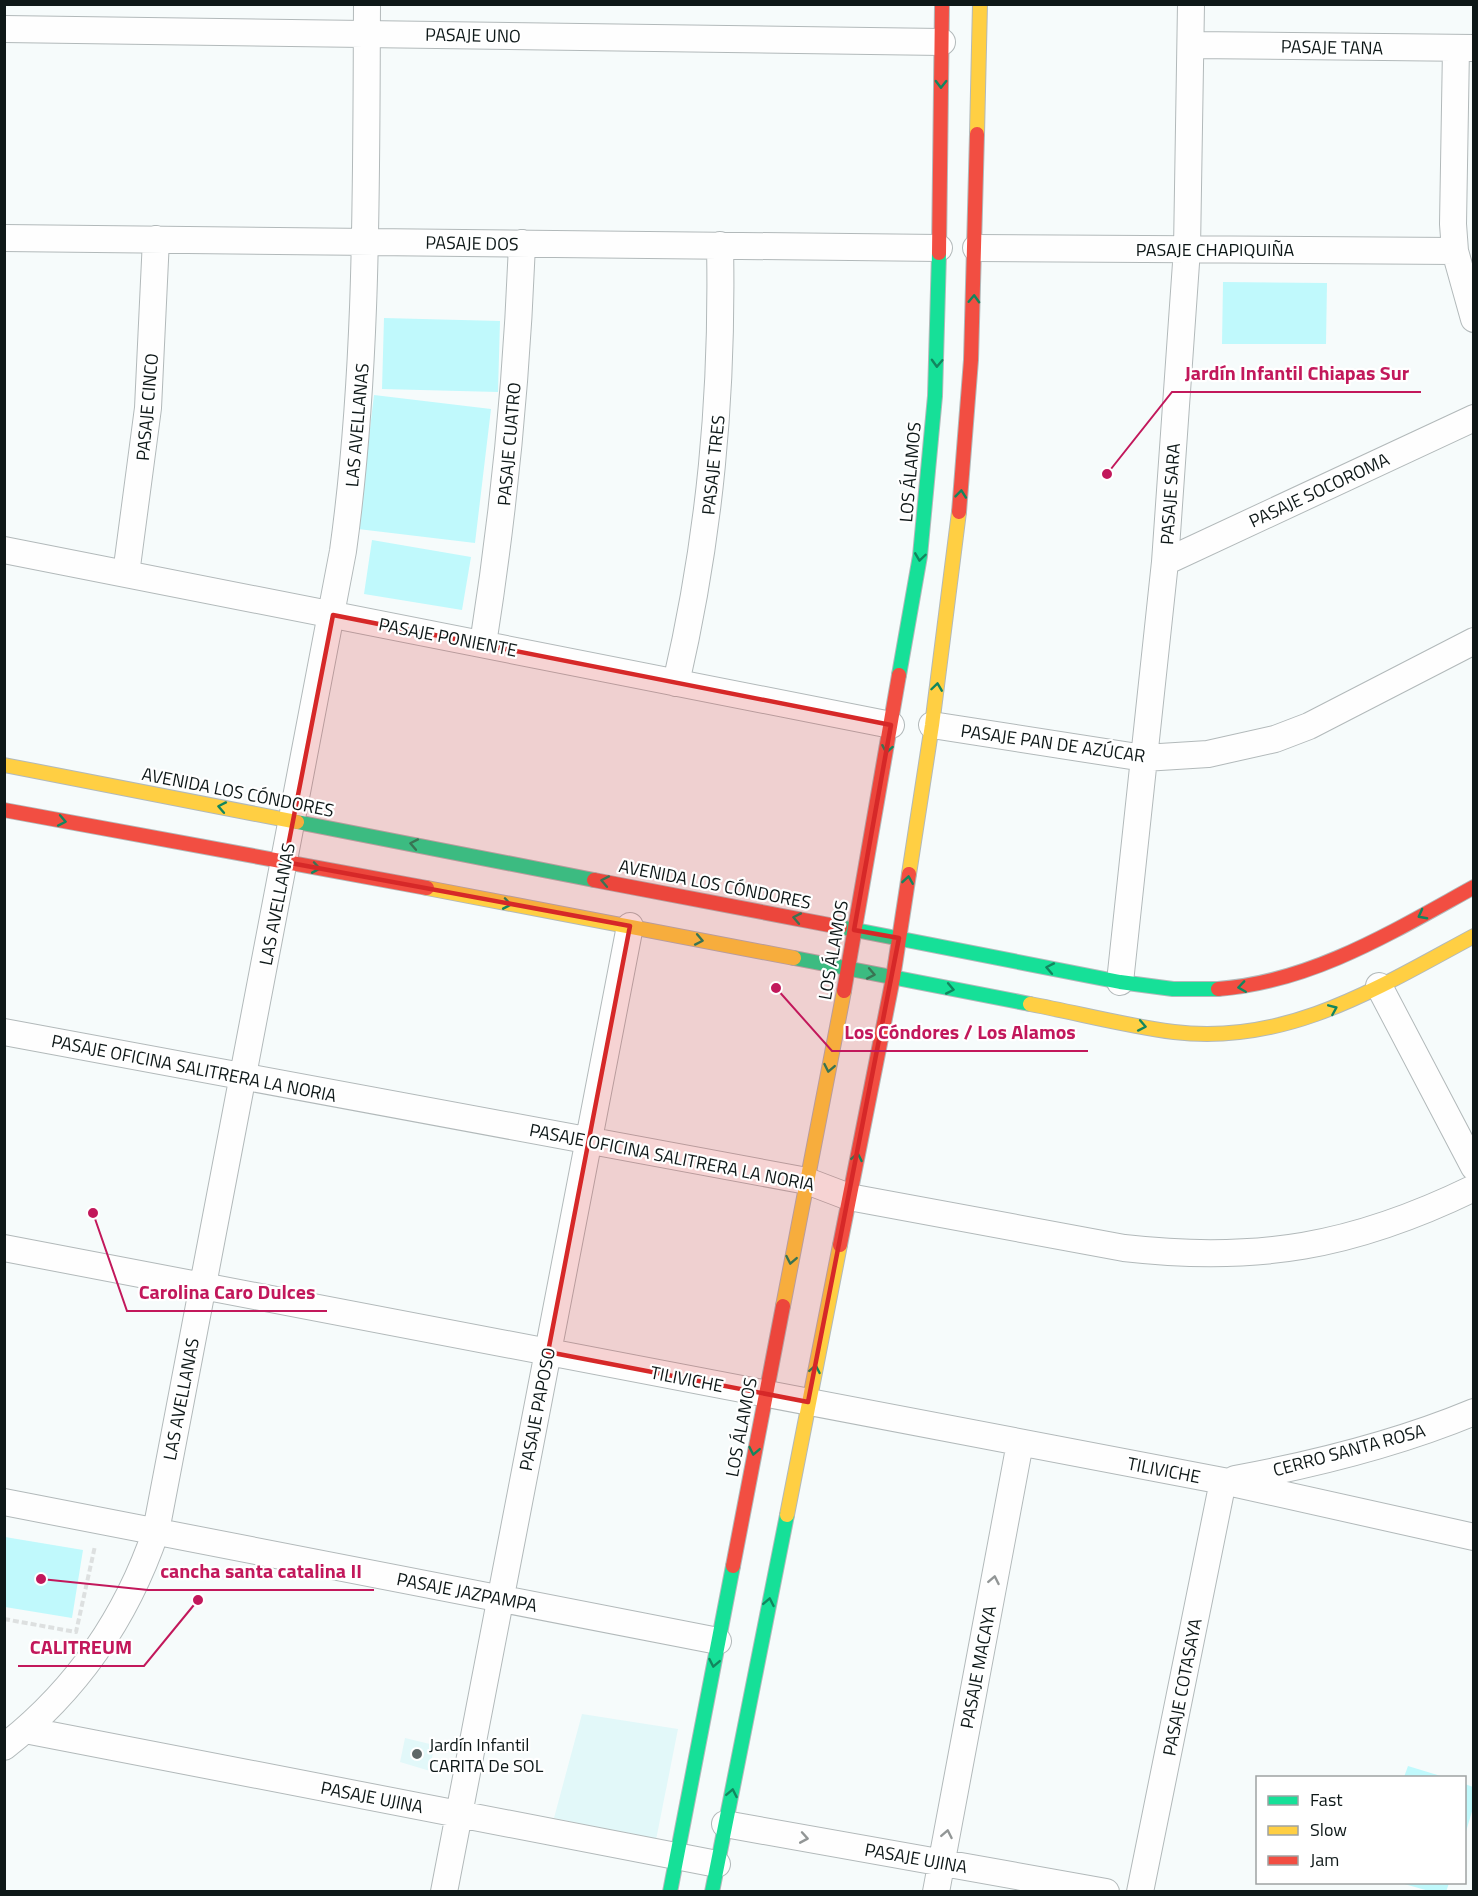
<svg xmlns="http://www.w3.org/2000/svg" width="1478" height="1896" viewBox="0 0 1478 1896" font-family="'Titillium Web',sans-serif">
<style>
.built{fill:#e2f8f9}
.green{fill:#c0f9fc}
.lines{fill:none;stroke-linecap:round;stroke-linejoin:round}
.street-casing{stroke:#b2b9ba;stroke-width:28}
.fast-casing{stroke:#b2b9ba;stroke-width:16}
.slow-casing{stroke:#b2b9ba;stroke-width:16}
.jam-casing{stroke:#b2b9ba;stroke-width:16}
.path{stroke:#dde0e0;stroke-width:4;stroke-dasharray:6 3;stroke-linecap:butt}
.street{stroke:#fefefe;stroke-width:26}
.fast{stroke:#16e098;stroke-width:14}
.slow{stroke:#ffcf43;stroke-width:14}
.jam{stroke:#f24e42;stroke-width:14}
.oneway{stroke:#12865e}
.oneway2{stroke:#929696}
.marked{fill:#d62828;fill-opacity:0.2;stroke:#d62828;stroke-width:4.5;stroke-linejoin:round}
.poi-dot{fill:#5f6767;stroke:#fff;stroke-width:2}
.labels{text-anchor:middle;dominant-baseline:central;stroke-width:4.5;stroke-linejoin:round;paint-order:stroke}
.street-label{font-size:18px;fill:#0e1818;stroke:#fff}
.poi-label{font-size:18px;fill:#0e1818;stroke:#fff;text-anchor:start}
.leader{fill:none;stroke:#c2185b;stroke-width:2}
.callout-dot{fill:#c2185b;stroke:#fff;stroke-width:2}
.callout-label{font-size:20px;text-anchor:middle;font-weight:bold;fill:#c2185b;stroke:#fff;stroke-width:4.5;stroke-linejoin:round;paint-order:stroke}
</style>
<rect width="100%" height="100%" fill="#f6fbfb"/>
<path class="built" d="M 582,1714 L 678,1729 L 656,1840 L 554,1818 Z
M 405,1738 L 434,1745 L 430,1771 L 400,1762 Z"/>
<path class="green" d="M 1223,282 L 1327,283 L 1326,344 L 1222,344 Z
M 384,318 L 500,321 L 498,392 L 382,389 Z
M 374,395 L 491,409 L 475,543 L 358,529 Z
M 372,540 L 471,557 L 462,610 L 364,594 Z
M 5,1537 L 83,1550 L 72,1618 L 5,1607 Z
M 1408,1766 L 1444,1777 L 1404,1777 Z
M 1465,1784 L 1473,1787 L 1473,1808 L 1465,1835 Z
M 1401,1883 L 1449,1883 L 1446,1892 L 1429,1891 Z"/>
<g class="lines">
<g class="street-casing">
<path id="street" d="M 4,29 L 942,42
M 1191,45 L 1474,48
M 1456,48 L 1453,224 L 1455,251 L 1474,319
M 4,238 L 939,248
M 976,248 L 1455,251
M 4,550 L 891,725
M 1165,562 L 1474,418
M 126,574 L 148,408 L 156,239
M 483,644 C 504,511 517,378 522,243
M 676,683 C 710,536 723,396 720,245
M 932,725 L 1144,758 L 1208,754 L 1275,739 L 1309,726 L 1474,641
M 1120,982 L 1165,562 L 1187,249 L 1191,4
M 1379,986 L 1474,1167
M 4,1032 L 807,1181 L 849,1197 L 1124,1248 C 1257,1263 1353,1247 1474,1188
M 4,1248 L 1223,1481 L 1474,1537
M 1235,1479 C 1316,1464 1397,1444 1474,1412
M 4,1502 L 718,1641
M 25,1730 L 717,1864
M 4,1747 C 77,1690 126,1619 156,1531 L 343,551 C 368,370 366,187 367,4
M 725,1824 L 1106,1892
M 444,1892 L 630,926
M 936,1892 L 1020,1443
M 1140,1892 L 1223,1481"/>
</g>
<g class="fast-casing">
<path id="fast" d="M 899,675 L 920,556 L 935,396 L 939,253
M 297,822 L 594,880
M 840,927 L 1120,982 L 1173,989 L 1218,989
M 794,958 L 1030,1004
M 670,1892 L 733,1566
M 712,1892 L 787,1515"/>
</g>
<g class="slow-casing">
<path id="slow" d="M 977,134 L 980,4
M 4,765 L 297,822
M 909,874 L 932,725 L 959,512
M 427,888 L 794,958
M 1030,1004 C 1078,1013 1126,1026 1174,1032 C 1287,1046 1379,987 1474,936
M 783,1306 L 844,991
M 787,1515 L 840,1245"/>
</g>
<g class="jam-casing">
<path id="jam" d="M 939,253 L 942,4
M 959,512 L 971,360 L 977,134
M 4,810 L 427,888
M 594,880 L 840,927
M 1218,989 C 1312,982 1394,931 1474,887
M 844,991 L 899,675
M 840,1245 L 893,978 L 909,874
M 733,1566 L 783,1306"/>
</g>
<path class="path" d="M 4,1619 L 76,1632 L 95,1546"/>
<use href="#street" class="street"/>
<use href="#fast" class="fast"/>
<use href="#slow" class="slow"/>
<use href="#jam" class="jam"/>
</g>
<defs><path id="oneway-chevron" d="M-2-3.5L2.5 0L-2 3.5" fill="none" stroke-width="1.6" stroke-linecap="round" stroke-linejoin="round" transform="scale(1.5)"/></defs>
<g class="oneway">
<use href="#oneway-chevron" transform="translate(941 84) rotate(91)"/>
<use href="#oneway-chevron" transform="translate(974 299) rotate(-88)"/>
<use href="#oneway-chevron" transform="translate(937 363) rotate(92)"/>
<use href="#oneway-chevron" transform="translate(961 494) rotate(-84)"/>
<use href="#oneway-chevron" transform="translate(920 557) rotate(98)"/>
<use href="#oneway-chevron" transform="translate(937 687) rotate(-82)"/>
<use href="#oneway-chevron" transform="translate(887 749) rotate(100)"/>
<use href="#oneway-chevron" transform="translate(222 807) rotate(-169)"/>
<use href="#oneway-chevron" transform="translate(62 821) rotate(11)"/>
<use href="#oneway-chevron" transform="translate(414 844) rotate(-169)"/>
<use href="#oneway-chevron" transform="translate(316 868) rotate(10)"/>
<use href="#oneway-chevron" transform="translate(908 880) rotate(-81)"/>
<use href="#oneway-chevron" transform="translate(605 881) rotate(-169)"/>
<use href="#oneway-chevron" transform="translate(507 904) rotate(10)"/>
<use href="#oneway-chevron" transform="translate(1422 915) rotate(152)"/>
<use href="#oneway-chevron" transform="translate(797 918) rotate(-169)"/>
<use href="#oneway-chevron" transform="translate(699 940) rotate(11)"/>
<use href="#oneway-chevron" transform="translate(1050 968) rotate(-169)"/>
<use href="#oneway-chevron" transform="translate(871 974) rotate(11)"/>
<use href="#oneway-chevron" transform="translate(1242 987) rotate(172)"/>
<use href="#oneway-chevron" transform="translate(950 989) rotate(11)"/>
<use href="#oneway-chevron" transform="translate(1333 1009) rotate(-23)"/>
<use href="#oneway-chevron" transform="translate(1142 1026) rotate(11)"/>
<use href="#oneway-chevron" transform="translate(829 1068) rotate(101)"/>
<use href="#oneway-chevron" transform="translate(857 1157) rotate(-79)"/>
<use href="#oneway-chevron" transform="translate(791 1260) rotate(101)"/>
<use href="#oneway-chevron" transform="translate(815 1369) rotate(-79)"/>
<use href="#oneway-chevron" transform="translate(754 1451) rotate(101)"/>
<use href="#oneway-chevron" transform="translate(769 1602) rotate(-79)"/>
<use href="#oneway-chevron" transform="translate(714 1663) rotate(101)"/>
<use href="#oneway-chevron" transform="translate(732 1793) rotate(-79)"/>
</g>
<g class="oneway2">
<use href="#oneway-chevron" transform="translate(994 1580) rotate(-79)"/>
<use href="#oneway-chevron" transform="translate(947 1834) rotate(-79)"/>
<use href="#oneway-chevron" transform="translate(804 1838) rotate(10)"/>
</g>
<path class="marked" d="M 333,615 L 891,725 L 854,930 L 899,938 L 808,1402 L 548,1352 L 630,926 L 285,862 Z"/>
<circle class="poi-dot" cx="417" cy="1754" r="6"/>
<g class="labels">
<g class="street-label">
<text transform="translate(473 35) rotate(1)">PASAJE UNO</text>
<text transform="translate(1332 47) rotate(1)">PASAJE TANA</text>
<text transform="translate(472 243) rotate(1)">PASAJE DOS</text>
<text x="1215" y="249">PASAJE CHAPIQUIÑA</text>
<text transform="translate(147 407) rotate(-85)">PASAJE CINCO</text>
<text transform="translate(357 425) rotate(-85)">LAS AVELLANAS</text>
<text transform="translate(509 444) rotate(-85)">PASAJE CUATRO</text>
<text transform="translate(713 465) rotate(-84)">PASAJE TRES</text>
<text transform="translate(910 472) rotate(-85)">LOS ÁLAMOS</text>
<text transform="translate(1319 490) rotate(-25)">PASAJE SOCOROMA</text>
<text transform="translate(1170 494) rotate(-86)">PASAJE SARA</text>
<text transform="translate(448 637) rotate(11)">PASAJE PONIENTE</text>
<text transform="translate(1053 743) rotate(8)">PASAJE PAN DE AZÚCAR</text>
<text transform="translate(238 792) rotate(11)">AVENIDA LOS CÓNDORES</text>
<text transform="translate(715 884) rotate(11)">AVENIDA LOS CÓNDORES</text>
<text transform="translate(277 904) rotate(-79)">LAS AVELLANAS</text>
<text transform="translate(833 950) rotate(-80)">LOS ÁLAMOS</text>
<text transform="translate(194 1068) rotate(11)">PASAJE OFICINA SALITRERA LA NORIA</text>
<text transform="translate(672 1157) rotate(11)">PASAJE OFICINA SALITRERA LA NORIA</text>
<text transform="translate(687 1379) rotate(11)">TILIVICHE</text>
<text transform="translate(181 1399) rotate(-79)">LAS AVELLANAS</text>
<text transform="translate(537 1409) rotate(-79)">PASAJE PAPOSO</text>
<text transform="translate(741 1427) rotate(-79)">LOS ÁLAMOS</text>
<text transform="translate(1349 1450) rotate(-15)">CERRO SANTA ROSA</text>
<text transform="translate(1164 1470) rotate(11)">TILIVICHE</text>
<text transform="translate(467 1592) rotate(11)">PASAJE JAZPAMPA</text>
<text transform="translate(978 1667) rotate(-79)">PASAJE MACAYA</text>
<text transform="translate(1182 1687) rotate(-79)">PASAJE COTASAYA</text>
<text transform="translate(372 1797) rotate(11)">PASAJE UJINA</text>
<text transform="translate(916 1858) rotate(10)">PASAJE UJINA</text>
</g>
<g class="poi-label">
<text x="429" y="1744">Jardín Infantil<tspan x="429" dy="21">CARITA De SOL</tspan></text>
</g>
</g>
<path class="leader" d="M1107 474L1172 392H1421M776 988L832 1051H1088M93 1213L127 1311H327M41 1579L148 1590H374M198 1600L144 1666H18"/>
<g class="callout-dot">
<circle cx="1107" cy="474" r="6"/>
<circle cx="776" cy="988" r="6"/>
<circle cx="93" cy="1213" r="6"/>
<circle cx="41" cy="1579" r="6"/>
<circle cx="198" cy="1600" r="6"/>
</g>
<g class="callout-label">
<text x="1297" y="380">Jardín Infantil Chiapas Sur</text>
<text x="960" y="1039">Los Cóndores / Los Alamos</text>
<text x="227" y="1299">Carolina Caro Dulces</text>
<text x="261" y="1578">cancha santa catalina II</text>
<text x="81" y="1654">CALITREUM</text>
</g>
<rect width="1478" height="1896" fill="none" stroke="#0e1818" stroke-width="12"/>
<rect x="1256" y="1776" width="210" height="108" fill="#ffffff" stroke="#9fa3a3" stroke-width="1.5"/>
<rect x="1268" y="1796" width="30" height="9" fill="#16e098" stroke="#9fa3a3" stroke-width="1.5"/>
<text x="1310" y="1806" font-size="18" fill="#0e1818">Fast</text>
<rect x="1268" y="1826" width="30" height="9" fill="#ffcf43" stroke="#9fa3a3" stroke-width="1.5"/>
<text x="1310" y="1836" font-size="18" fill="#0e1818">Slow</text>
<rect x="1268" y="1856" width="30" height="9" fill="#f24e42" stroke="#9fa3a3" stroke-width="1.5"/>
<text x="1310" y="1866" font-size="18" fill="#0e1818">Jam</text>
</svg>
